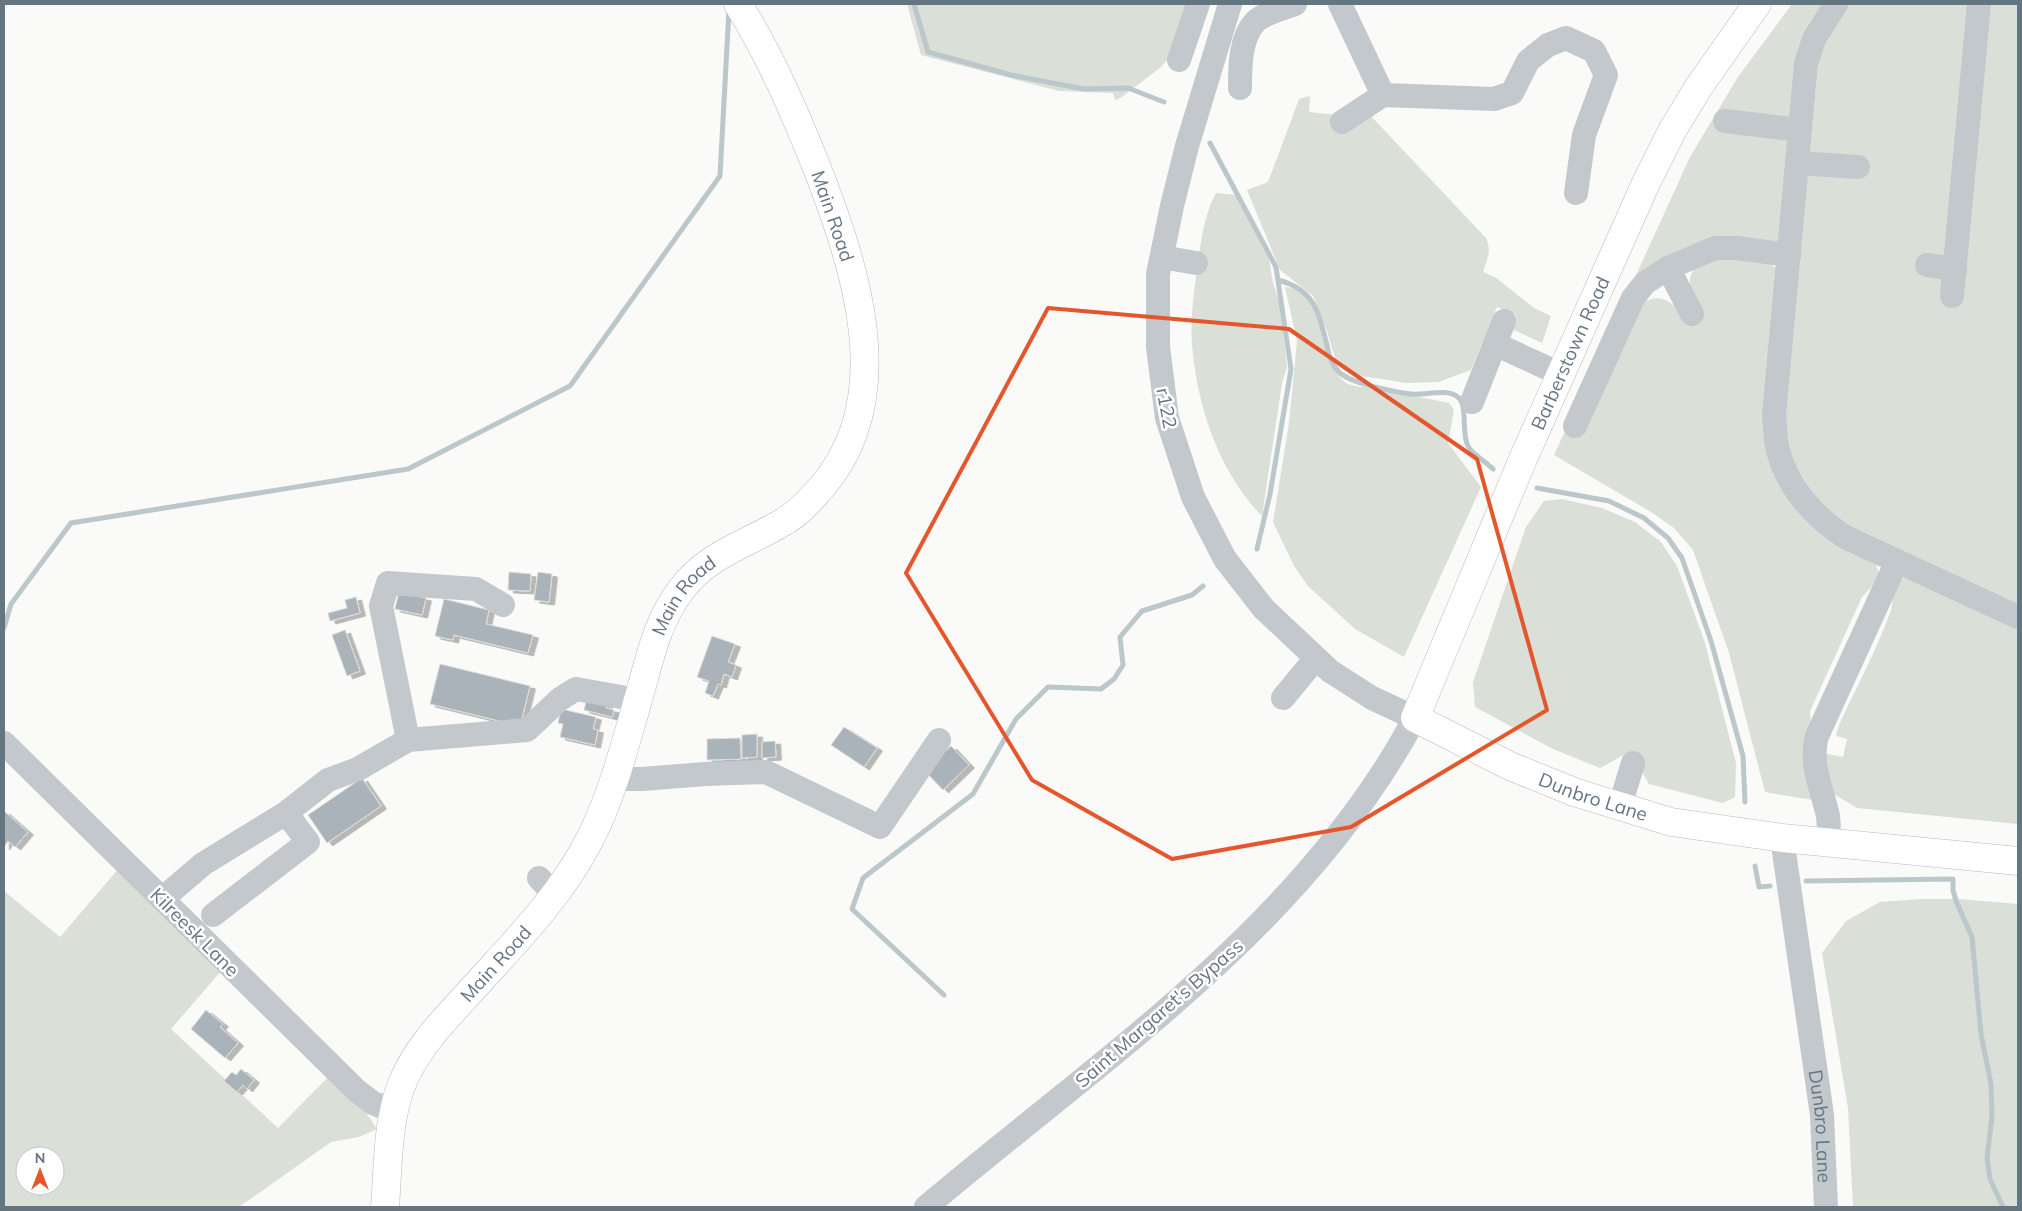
<svg xmlns="http://www.w3.org/2000/svg" width="2022" height="1211" viewBox="0 0 2022 1211" font-family="Mulish,sans-serif">
<style>
.green{fill:#dadfd7;fill-rule:evenodd}
.lines{fill:none;stroke-linecap:round;stroke-linejoin:round}
.stream{stroke:#bbc7cb;stroke-width:5}
.building{fill:#aab3b9;stroke:#dcdcda;filter:url(#shadow)}
.major-casing{stroke:#b5babe;stroke-width:29}
.minor{stroke:#c3c8cc;stroke-width:24}
.major{stroke:#fff;stroke-width:28}
.marked{fill:none;stroke:#e4572e;stroke-width:4;stroke-linejoin:round}
.labels{text-anchor:middle;dominant-baseline:central;stroke-width:5;stroke-linejoin:round;paint-order:stroke}
.street-label{font-size:19px;fill:#657683;stroke:#fff}
</style>
<defs>
<filter id="shadow"><feDropShadow dx="5.5" dy="3" stdDeviation="0" flood-color="#0004"/></filter>
</defs>
<rect width="100%" height="100%" fill="#fafaf8"/>
<path class="green" d="M 907,4 L 1188,4 L 1168,59 L 1161,67 L 1122,97 L 1115,100 L 1113,93 L 1059,91 L 921,55 Z
M 1792,4 L 1824,4 L 1813,20 L 1801,55 L 1794,110 L 1790,116 L 1780,118 L 1725,113 L 1723,124 L 1779,129 C 1786,132 1790,135 1792,142 L 1784,235 L 1777,245 L 1772,248 L 1723,244 L 1710,245 L 1699,247 L 1655,268 L 1643,278 L 1626,306 L 1572,426 L 1583,430 L 1634,315 C 1641,302 1654,293 1669,302 C 1677,307 1682,316 1688,323 L 1703,312 C 1689,292 1683,280 1701,259 C 1724,254 1767,252 1781,274 L 1766,413 L 1766,427 L 1770,457 L 1782,488 L 1799,512 L 1830,538 L 1875,562 L 1879,573 L 1875,583 L 1862,597 L 1810,711 L 1811,727 L 1806,753 L 1816,797 L 1813,800 L 1765,792 L 1729,653 L 1693,550 L 1674,528 L 1651,512 L 1554,455 L 1690,157 L 1738,77 Z
M 1845,4 L 1974,4 L 1946,279 L 1985,4 L 2018,4 L 2018,608 L 1841,528 L 1790,465 L 1782,417 L 1807,177 L 1813,172 L 1814,157 L 1810,151 L 1820,44 Z
M 1310,96 L 1309,112 L 1336,115 L 1369,114 L 1486,238 C 1492,251 1487,260 1483,272 L 1495,277 L 1534,308 L 1551,316 L 1542,343 L 1510,328 L 1516,315 L 1497,307 L 1471,370 L 1438,382 L 1406,383 L 1350,374 L 1337,365 L 1327,331 L 1313,296 L 1280,270 L 1247,190 L 1268,182 L 1299,99 Z
M 1216,193 L 1236,195 L 1269,259 L 1273,283 L 1280,304 L 1287,367 L 1282,383 L 1262,516 C 1221,474 1199,412 1193,354 C 1189,324 1194,292 1198,262 C 1201,239 1205,213 1216,193 Z
M 1285,287 C 1332,293 1315,365 1348,384 C 1355,387 1366,387 1374,389 C 1399,393 1424,398 1449,403 L 1454,410 L 1448,443 L 1481,487 L 1404,657 L 1355,629 L 1308,586 L 1294,566 L 1273,522 L 1289,423 L 1297,341 Z
M 1562,499 L 1602,508 L 1635,522 L 1661,542 L 1677,566 L 1705,643 L 1736,763 L 1735,797 L 1723,803 L 1649,784 L 1635,760 L 1622,756 L 1600,768 L 1553,749 L 1475,707 L 1473,682 L 1526,527 L 1544,501 Z
M 1906,577 L 2018,625 L 2018,824 L 1857,808 L 1834,794 L 1823,753 L 1843,757 L 1847,739 L 1836,736 L 1839,725 C 1856,688 1876,651 1890,613 C 1896,598 1887,585 1906,577 Z
M 120,867 L 222,970 L 171,1029 L 278,1128 L 330,1075 L 365,1111 L 377,1129 L 359,1137 L 331,1142 L 239,1207 L 4,1207 L 4,891 L 60,937 ZM 25,1156 L 55,1156 L 55,1186 L 25,1186 Z
M 1920,899 L 1958,899 L 2018,904 L 2018,1207 L 1853,1207 L 1848,1108 L 1822,953 L 1846,921 L 1880,902 Z"/>
<g class="lines">
<path class="stream" d="M 914,4 L 928,52 L 1011,75 L 1084,89 L 1128,88 L 1164,102
M 1210,143 L 1276,267 L 1291,369 L 1270,494 L 1257,549
M 1278,280 C 1315,290 1318,311 1327,345 C 1329,355 1331,364 1339,372 C 1349,383 1395,392 1411,394 C 1424,396 1448,387 1459,398 C 1468,407 1461,434 1468,446 C 1470,452 1487,463 1493,469
M 1537,488 L 1609,501 L 1644,518 L 1668,538 L 1682,558 L 1711,641 L 1743,756 L 1745,802
M 4,628 L 11,604 L 71,523 L 408,469 L 570,386 L 720,176 L 729,9
M 1755,866 L 1759,887 L 1770,886
M 1806,881 L 1953,879 L 1953,890 L 1956,901 L 1972,937 L 1981,1034 L 1991,1084 L 1992,1116 L 1987,1158 L 1990,1179 L 2003,1207
M 944,995 L 852,909 L 863,878 L 973,794 L 1016,719 L 1048,687 L 1101,689 L 1114,679 L 1123,665 L 1120,637 L 1142,611 L 1192,595 L 1203,586"/>
</g>
<path class="building" d="M 509,572 L 531,574 L 530,591 L 508,590 Z
M 538,572 L 552,574 L 549,602 L 534,600 Z
M 399,592 L 426,598 L 422,615 L 395,609 Z
M 356,597 L 360,613 L 330,621 L 328,613 L 347,608 L 345,600 Z
M 444,599 L 489,610 L 486,624 L 533,635 L 528,653 L 454,635 L 453,640 L 435,636 Z
M 345,630 L 360,671 L 347,676 L 332,635 Z
M 712,636 L 735,644 L 728,662 L 736,665 L 732,677 L 724,674 L 721,685 L 718,684 L 713,696 L 705,693 L 709,681 L 697,677 Z
M 440,664 L 530,686 L 520,726 L 430,704 Z
M 587,698 L 607,703 L 606,708 L 614,710 L 612,717 L 584,710 Z
M 561,709 L 596,717 L 593,729 L 598,730 L 595,745 L 560,737 L 563,724 L 558,723 Z
M 844,727 L 877,748 L 864,767 L 831,745 Z
M 757,734 L 757,757 L 742,758 L 742,735 Z
M 740,738 L 741,759 L 707,760 L 707,739 Z
M 775,741 L 776,757 L 762,758 L 762,742 Z
M 951,746 L 969,765 L 943,790 L 925,771 Z
M 362,778 L 381,806 L 327,843 L 308,815 Z
M 4,811 L 28,832 L 15,847 L 8,841 L 4,847 Z
M 206,1010 L 223,1024 L 220,1027 L 238,1043 L 225,1058 L 191,1029 Z
M 241,1069 L 254,1080 L 247,1089 L 243,1085 L 237,1092 L 224,1081 L 232,1072 L 236,1075 Z"/>
<g class="lines">
<g class="major-casing">
<g id="major">
<path id="s2" d="M 1757,4 L 1698,88 L 1672,131 L 1646,183 L 1523,459 L 1415,718 L 1510,766 L 1574,792 L 1671,822 L 1782,838 L 2018,861"/>
<path id="s3" d="M 385,1207 C 388,1169 387,1126 400,1089 C 413,1052 442,1022 469,993 C 512,945 560,898 590,839 C 613,795 628,734 642,686 C 651,652 659,619 681,590 C 707,554 750,543 785,521 C 799,513 811,499 821,488 C 900,398 855,266 817,168 C 794,111 771,57 738,4"/>
</g>
</g>
<g class="minor">
<path d="M 1340,4 L 1383,95 L 1494,99 L 1512,93 L 1528,61 L 1548,45 L 1566,38 L 1594,51 L 1606,75 L 1584,135 L 1576,193"/>
<path d="M 1836,4 L 1814,39 L 1806,64 L 1774,415 C 1775,425 1775,436 1777,446 C 1785,485 1813,516 1845,537 L 2018,617"/>
<path d="M 1179,60 L 1198,4"/>
<path d="M 1240,88 C 1240,67 1240,38 1255,22 C 1264,13 1283,9 1295,4"/>
<path d="M 1725,121 L 1800,130"/>
<path d="M 1342,122 L 1383,95"/>
<path d="M 1797,163 L 1858,167"/>
<path d="M 1162,257 L 1196,263"/>
<path d="M 1927,265 L 1955,269"/>
<path d="M 1668,268 L 1692,314"/>
<path d="M 1952,296 L 1979,4"/>
<path d="M 1495,344 L 1560,374"/>
<path d="M 1472,402 L 1504,321"/>
<path d="M 1575,426 L 1633,298 L 1645,283 L 1668,268 L 1715,248 L 1737,248 L 1789,255"/>
<path d="M 1283,698 L 1316,658"/>
<path d="M 408,740 L 381,606 L 388,583 L 476,589 L 503,605"/>
<path d="M 4,743 L 356,1090 L 373,1103 L 393,1111"/>
<path d="M 613,779 L 642,779 L 705,774 L 766,772 L 880,827 L 939,740"/>
<path d="M 1620,806 L 1633,763"/>
<path id="s1" d="M 1782,838 L 1822,1115 L 1826,1207"/>
<path d="M 1829,843 C 1829,834 1829,825 1828,816 C 1822,788 1809,764 1817,736 L 1897,561"/>
<path d="M 539,878 L 555,895"/>
<path d="M 162,899 L 203,864 L 286,813 L 328,780 L 358,769 L 408,740 L 527,730 L 560,699 L 576,689 L 638,700"/>
<path d="M 213,915 L 308,842 L 286,813"/>
<path d="M 926,1207 C 1102,1058 1303,927 1415,718 L 1372,698 L 1330,671 L 1264,609 L 1225,559 L 1193,497 L 1167,418 L 1158,347 L 1158,274 L 1172,206 L 1187,146 L 1230,4"/>
</g>
<use href="#major" class="major"/>
</g>
<path class="marked" d="M 1048,308 L 1289,329 L 1477,459 L 1547,710 L 1351,827 L 1172,859 L 1032,780 L 906,573 Z"/>
<g class="labels">
<g class="street-label">
<text transform="translate(833 216) rotate(71)">Main Road</text>
<text transform="translate(1570 353) rotate(-66)">Barberstown Road</text>
<text transform="translate(1167 408) rotate(79)">r122</text>
<text stroke="none"><textPath href="#s3" startOffset="698">Main Road</textPath></text>
<text stroke="none"><textPath href="#s2" startOffset="989">Dunbro Lane</textPath></text>
<text transform="translate(195 932) rotate(45)">Kilreesk Lane</text>
<text stroke="none"><textPath href="#s3" startOffset="278">Main Road</textPath></text>
<text transform="translate(1159 1013) rotate(-41)">Saint Margaret's Bypass</text>
<text stroke="none"><textPath href="#s1" startOffset="291">Dunbro Lane</textPath></text>
</g>
</g>
<rect width="2022" height="1211" fill="none" stroke="#657683" stroke-width="10"/>
<g transform="translate(40 1171)"><circle r="24" fill="#ffffff" stroke="#c1c8cd"/>
<path d="M0-4L9 19L0 12L-9 19Z" fill="#e4572e"/>
<text y="-8" font-size="14" font-weight="bold" text-anchor="middle" fill="#657683">N</text>
</g>
</svg>
